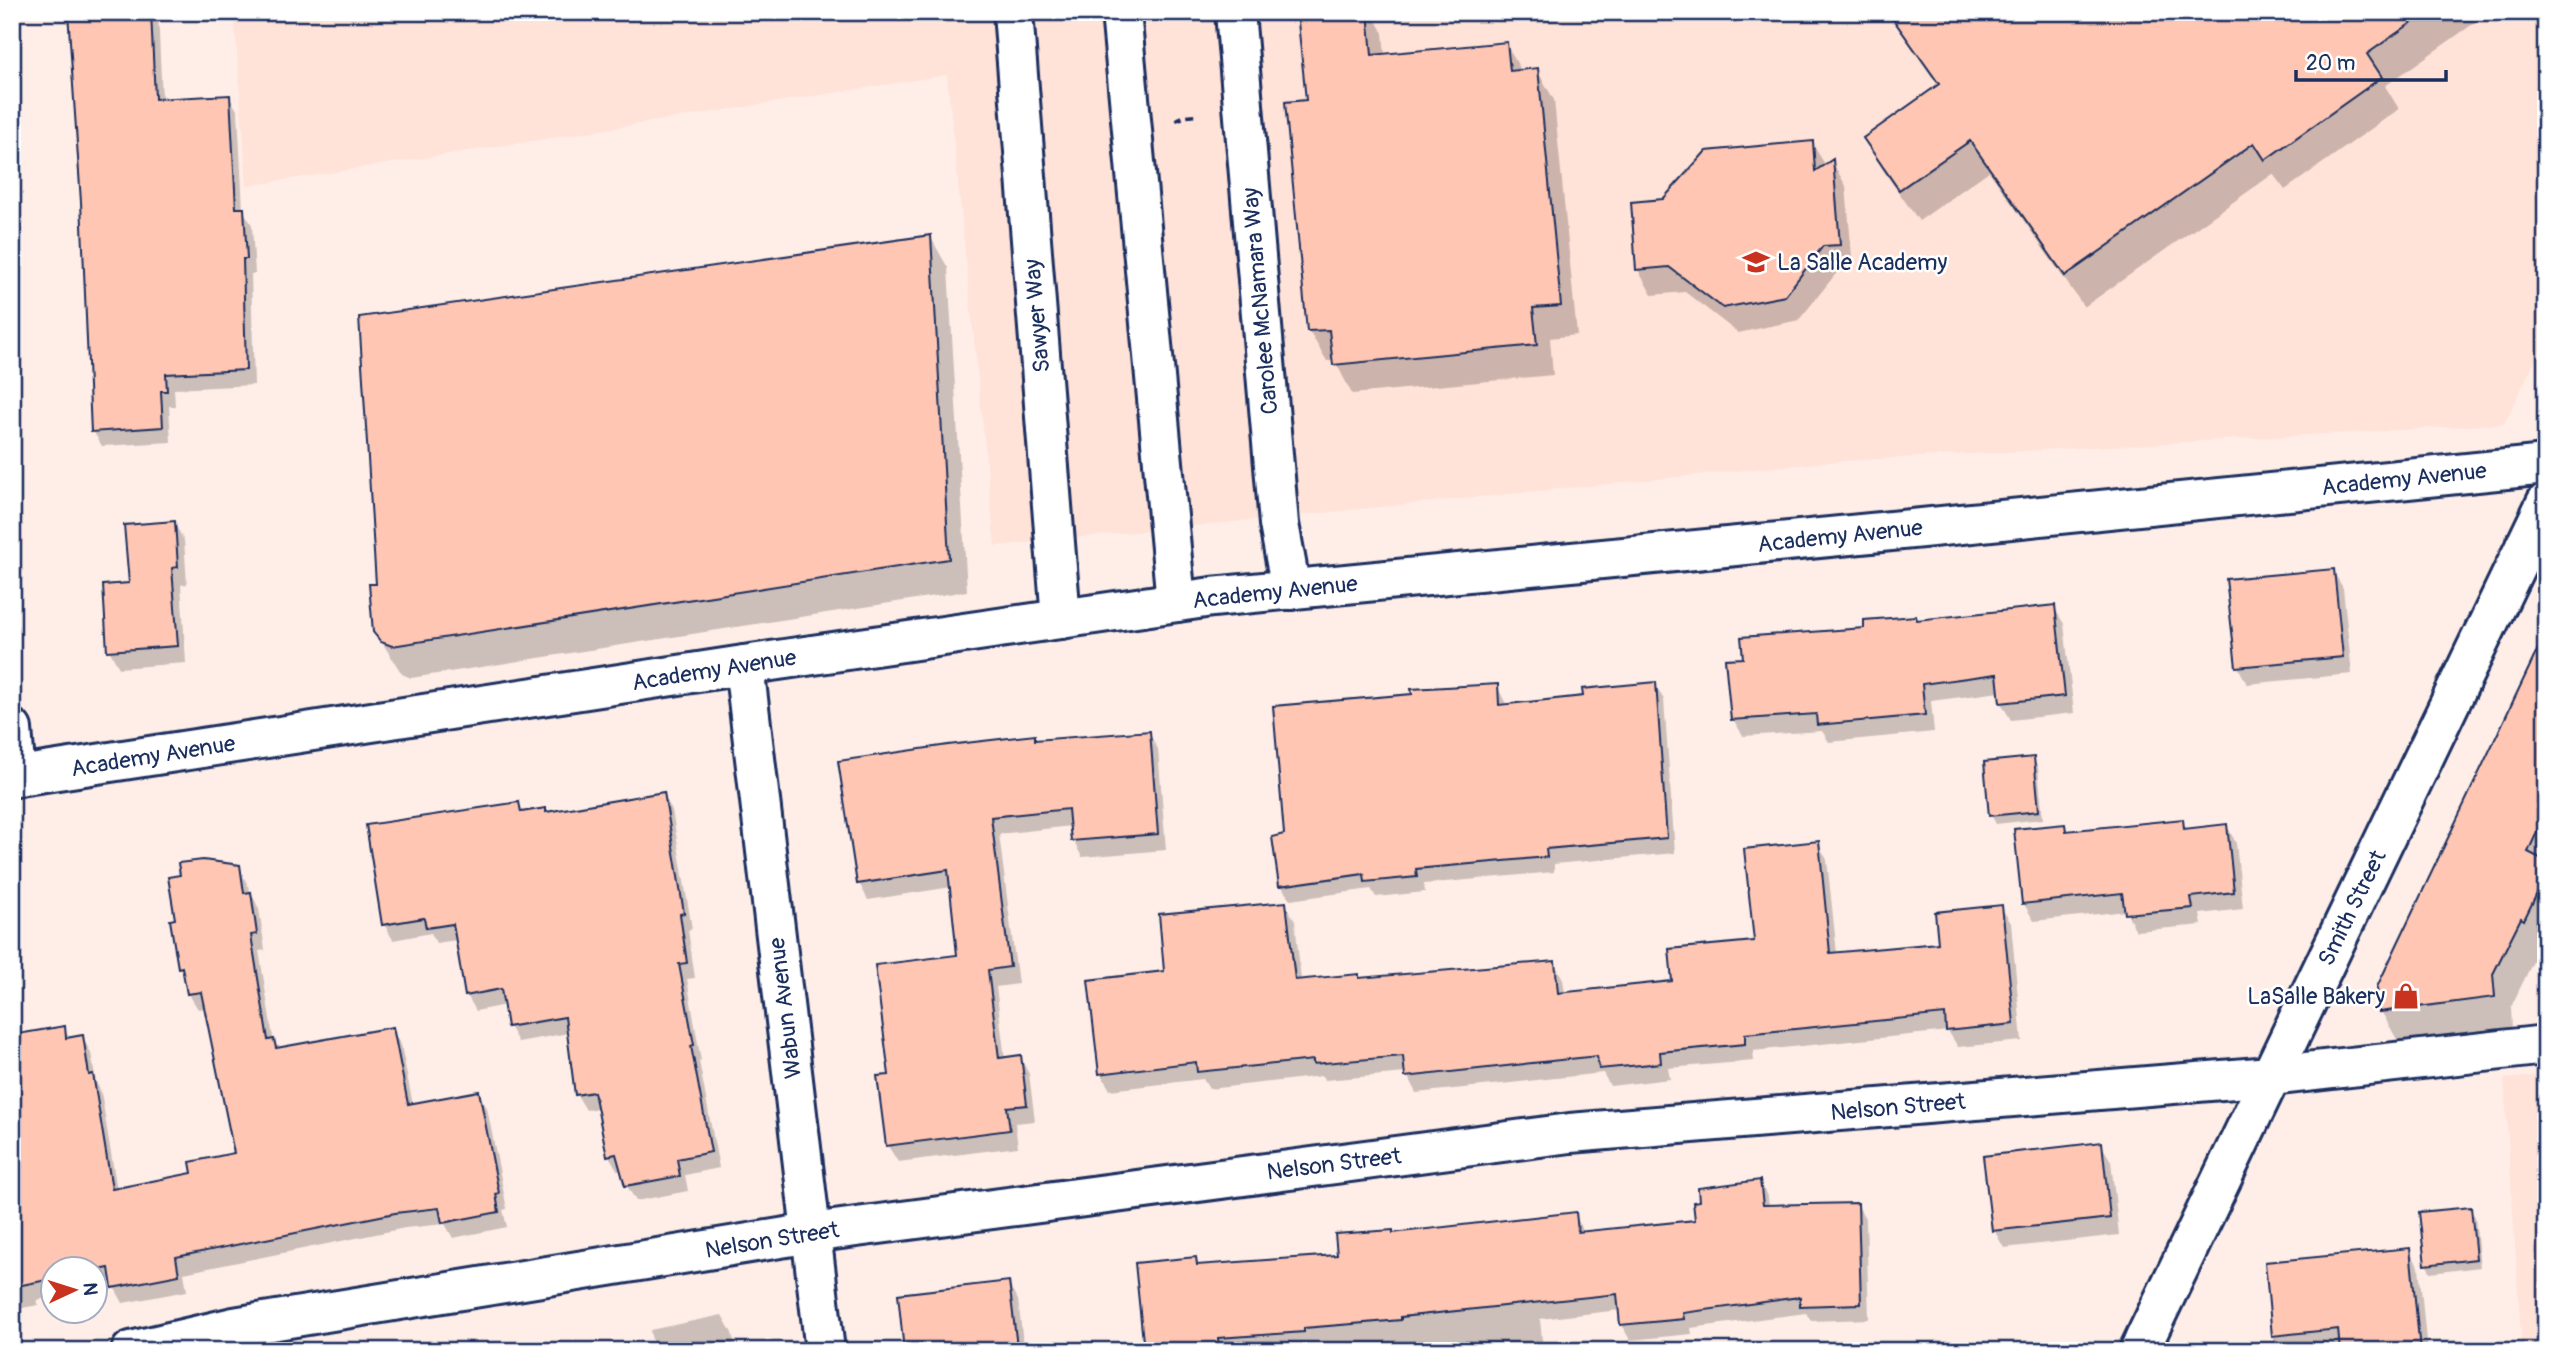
<svg xmlns="http://www.w3.org/2000/svg" width="2558" height="1363" viewBox="0 0 2558 1363" font-family="Pangolin,sans-serif">
<style>
.built{fill:#ffe2d8}
.shadow{fill:#0003}
.building{fill:#ffc7b3;stroke:#1b2f5e;stroke-width:2}
.lines{fill:none;stroke-linecap:round;stroke-linejoin:round}
.street-casing{stroke:#1b2f5e;stroke-width:44}
.secondary-casing{stroke:#1b2f5e;stroke-width:44}
.primary-casing{stroke:#1b2f5e;stroke-width:44}
.path{stroke:#1b2f5e;stroke-width:4.5;stroke-dasharray:7 5;stroke-linecap:butt}
.street{stroke:#fff;stroke-width:38}
.secondary{stroke:#fff;stroke-width:38}
.primary{stroke:#fff;stroke-width:38}
.labels{text-anchor:middle;dominant-baseline:central;stroke-width:5;stroke-linejoin:round;paint-order:stroke}
.poi-label{font-size:23px;fill:#1b2f5e;stroke:#fff;text-anchor:start}
.street-label{font-size:23px;fill:#1b2f5e;stroke:#fff}
</style>
<rect width="100%" height="100%" fill="#ffeee8"/>
<filter id="ink" filterUnits="userSpaceOnUse"><feTurbulence type="fractalNoise" baseFrequency=".0143" numOctaves="2"/><feDisplacementMap in="SourceGraphic" scale="14" xChannelSelector="R" yChannelSelector="G"/><feConvolveMatrix kernelMatrix="1 2 1 2 8 2 1 2 1" color-interpolation-filters="sRGB"/></filter>
<g filter="url(#ink)">
<path class="built" d="M 234,12 L 2546,12 L 2546,338 L 2504,424 L 1826,462 L 995,546 L 947,75 L 247,186 Z
M 2546,1075 L 2546,1351 L 2522,1351 L 2504,1079 Z"/>
<path class="shadow" d="M 69,12 L 158,12 L 162,100 L 229,96 L 238,112 L 243,210 L 252,225 L 255,274 L 251,274 L 254,385 L 174,389 L 175,406 L 169,406 L 171,442 L 102,446 L 93,431 L 82,202 Z
M 1299,12 L 1371,12 L 1383,33 L 1385,56 L 1506,44 L 1522,72 L 1537,70 L 1554,100 L 1577,335 L 1550,338 L 1553,375 L 1352,394 L 1335,361 L 1327,361 L 1309,331 L 1307,102 Z
M 1887,12 L 2490,12 L 2385,86 L 2399,109 L 2285,190 L 2273,174 L 2084,307 L 1989,171 L 1919,221 L 1883,170 L 1865,139 L 1939,87 Z
M 1812,143 L 1826,166 L 1832,162 L 1846,186 L 1853,269 L 1838,271 L 1799,320 L 1738,333 L 1685,292 L 1652,295 L 1638,270 Z
M 930,236 L 948,268 L 967,591 L 411,678 L 402,674 L 375,631 L 378,585 Z
M 174,523 L 184,540 L 187,584 L 181,585 L 186,663 L 119,668 L 109,650 L 130,584 Z
M 2333,571 L 2343,588 L 2352,674 L 2247,684 L 2238,667 Z
M 2054,607 L 2064,624 L 2074,713 L 2011,720 L 2001,703 L 2000,692 L 1931,701 L 1934,732 L 1829,742 L 1822,731 L 1743,736 L 1733,719 L 1745,660 L 1866,630 Z
M 2546,637 L 2546,944 L 2542,951 L 2539,949 L 2511,1007 L 2512,1029 L 2399,1043 L 2381,1011 Z
M 1655,684 L 1664,700 L 1675,853 L 1554,864 L 1554,872 L 1424,884 L 1425,892 L 1376,897 L 1371,889 L 1290,900 L 1281,885 L 1286,836 L 1497,686 L 1507,706 L 1585,698 Z
M 1149,733 L 1158,749 L 1166,850 L 1082,857 L 1073,840 L 1071,826 L 999,834 L 1018,984 L 996,987 L 1005,1059 L 1020,1057 L 1029,1074 L 1035,1121 L 1015,1123 L 1018,1147 L 898,1162 L 888,1146 L 891,1077 L 959,956 L 952,887 L 868,900 L 859,883 L 1034,737 L 1036,741 Z
M 2033,759 L 2038,767 L 2043,819 L 1996,824 L 1991,815 Z
M 663,794 L 672,810 L 692,929 L 688,930 L 695,978 L 687,979 L 701,1061 L 699,1061 L 719,1168 L 685,1175 L 688,1191 L 636,1201 L 627,1186 L 622,1170 L 618,1171 L 609,1156 L 599,1108 L 586,1110 L 577,1095 L 569,1033 L 518,1042 L 509,1026 L 505,1005 L 476,1011 L 467,995 L 457,940 L 436,943 L 431,933 L 393,940 L 384,924 L 519,804 L 524,813 L 545,810 L 547,813 Z
M 2182,821 L 2188,830 L 2227,826 L 2236,843 L 2243,909 L 2200,914 L 2202,925 L 2136,931 L 2126,911 L 2034,921 L 2024,904 L 2064,826 L 2068,832 Z
M 1818,843 L 1827,860 L 1837,954 L 1939,945 L 2001,907 L 2011,923 L 2022,1041 L 1958,1047 L 1948,1031 L 1753,1051 L 1754,1061 L 1668,1068 L 1670,1079 L 1610,1086 L 1603,1073 L 1416,1093 L 1406,1073 L 1325,1080 L 1322,1076 L 1209,1089 L 1203,1079 L 1110,1090 L 1101,1074 L 1166,973 L 1285,904 L 1295,921 L 1301,981 L 1358,976 L 1361,980 L 1554,962 L 1563,979 L 1565,994 L 1674,982 L 1756,942 Z
M 239,867 L 259,909 L 265,950 L 259,951 L 274,1043 L 278,1050 L 392,1029 L 401,1045 L 413,1105 L 478,1092 L 487,1108 L 507,1209 L 503,1210 L 507,1227 L 453,1238 L 445,1224 L 405,1228 L 184,1273 L 187,1291 L 123,1303 L 113,1285 L 94,1288 L 94,1268 L 52,1268 L 52,1297 L 37,1300 L 38,1305 L 12,1310 L 12,995 L 19,1036 L 64,1028 L 70,1039 L 82,1037 L 91,1053 L 96,1082 L 101,1092 L 117,1190 L 194,1174 L 237,1154 L 206,1008 L 198,1009 L 188,993 L 186,978 L 180,968 L 172,921 L 177,920 Z
M 2101,1144 L 2111,1161 L 2119,1235 L 2004,1248 L 1994,1230 Z
M 1759,1182 L 1768,1197 L 1769,1207 L 1857,1204 L 1866,1220 L 1869,1319 L 1811,1321 L 1806,1313 L 1691,1328 L 1692,1334 L 1630,1340 L 1621,1324 L 1620,1310 L 1540,1319 L 1543,1351 L 1146,1351 L 1195,1259 L 1199,1267 L 1339,1257 L 1394,1234 L 1575,1214 L 1584,1233 L 1697,1222 Z
M 2470,1209 L 2475,1217 L 2480,1267 L 2431,1273 L 2426,1264 Z
M 2409,1250 L 2419,1267 L 2427,1351 L 2275,1351 L 2267,1264 Z
M 1008,1283 L 1018,1300 L 1024,1351 L 906,1351 Z
M 722,1315 L 732,1333 L 736,1351 L 654,1351 L 650,1330 Z"/>
<path class="building" d="M 68,12 L 151,12 L 155,99 L 230,95 L 236,208 L 244,208 L 247,259 L 243,259 L 246,370 L 166,374 L 167,391 L 161,391 L 163,427 L 91,432 L 81,202 Z
M 1297,12 L 1368,12 L 1372,55 L 1507,42 L 1510,71 L 1538,68 L 1561,306 L 1533,308 L 1537,345 L 1333,365 L 1329,330 L 1307,331 L 1285,102 L 1306,100 Z
M 1888,12 L 2427,12 L 2367,54 L 2382,77 L 2265,160 L 2254,143 L 2065,276 L 1970,141 L 1899,190 L 1863,138 L 1939,84 Z
M 1813,141 L 1815,171 L 1833,159 L 1840,245 L 1823,246 L 1785,296 L 1723,308 L 1669,267 L 1636,270 L 1631,202 L 1663,199 L 1706,151 Z
M 931,235 L 949,559 L 392,646 L 381,642 L 373,632 L 369,584 L 376,584 L 359,317 Z
M 175,521 L 178,567 L 172,568 L 178,646 L 107,651 L 103,585 L 129,583 L 124,525 Z
M 2334,569 L 2343,657 L 2236,667 L 2226,579 Z
M 2055,605 L 2065,696 L 2000,703 L 1997,674 L 1922,684 L 1925,715 L 1817,725 L 1816,714 L 1731,720 L 1725,659 L 1743,658 L 1741,637 L 1864,628 L 1864,620 L 1916,616 L 1917,620 Z
M 2546,632 L 2546,812 L 2528,852 L 2546,861 L 2546,875 L 2524,920 L 2521,918 L 2493,974 L 2495,997 L 2379,1012 L 2377,987 Z
M 1656,682 L 1667,838 L 1546,849 L 1547,857 L 1416,869 L 1417,877 L 1365,882 L 1364,874 L 1279,886 L 1272,837 L 1284,834 L 1273,706 L 1412,694 L 1411,689 L 1498,684 L 1499,705 L 1583,696 L 1582,689 Z
M 1150,731 L 1158,834 L 1071,841 L 1068,809 L 991,817 L 1010,967 L 988,970 L 999,1058 L 1021,1055 L 1027,1105 L 1007,1107 L 1010,1130 L 886,1146 L 877,1076 L 889,1075 L 875,965 L 957,955 L 948,870 L 857,884 L 838,761 L 948,745 L 1035,735 L 1035,740 Z
M 2034,757 L 2039,811 L 1989,816 L 1984,762 Z
M 664,792 L 684,913 L 680,914 L 687,963 L 679,964 L 694,1045 L 691,1046 L 711,1152 L 677,1159 L 680,1176 L 625,1186 L 616,1154 L 607,1156 L 594,1092 L 575,1095 L 565,1017 L 507,1027 L 501,989 L 465,996 L 453,924 L 426,928 L 424,918 L 382,925 L 366,825 L 519,802 L 521,812 L 546,808 L 546,812 Z
M 2183,819 L 2184,829 L 2227,824 L 2234,892 L 2191,897 L 2193,908 L 2125,914 L 2122,893 L 2022,904 L 2014,829 L 2065,824 L 2066,831 Z
M 1819,841 L 1830,953 L 1938,943 L 1935,912 L 2002,905 L 2014,1024 L 1946,1031 L 1945,1014 L 1745,1034 L 1745,1044 L 1660,1052 L 1661,1063 L 1599,1069 L 1597,1056 L 1405,1077 L 1403,1056 L 1313,1064 L 1313,1060 L 1197,1072 L 1196,1062 L 1099,1074 L 1088,980 L 1164,971 L 1159,914 L 1286,902 L 1295,980 L 1359,974 L 1359,978 L 1555,961 L 1558,993 L 1672,981 L 1669,949 L 1754,941 L 1744,849 Z
M 203,860 L 240,865 L 244,893 L 251,892 L 257,934 L 251,935 L 268,1040 L 274,1039 L 276,1048 L 393,1027 L 408,1104 L 479,1091 L 499,1193 L 496,1194 L 499,1212 L 442,1223 L 439,1208 L 395,1213 L 176,1257 L 179,1275 L 112,1288 L 109,1268 L 94,1271 L 94,1269 L 52,1269 L 52,1279 L 12,1287 L 12,1087 L 20,1085 L 12,1035 L 65,1026 L 66,1038 L 83,1035 L 89,1075 L 93,1074 L 112,1189 L 192,1173 L 190,1162 L 234,1153 L 201,992 L 187,994 L 182,967 L 178,968 L 170,920 L 175,919 L 168,877 L 180,875 L 178,863 Z
M 2102,1142 L 2110,1218 L 1992,1231 L 1983,1156 Z
M 1760,1180 L 1763,1205 L 1858,1203 L 1861,1304 L 1800,1306 L 1800,1297 L 1683,1313 L 1684,1319 L 1620,1325 L 1617,1294 L 1401,1317 L 1401,1320 L 1304,1328 L 1304,1332 L 1218,1338 L 1219,1351 L 1144,1351 L 1135,1263 L 1196,1257 L 1197,1265 L 1337,1255 L 1335,1234 L 1393,1230 L 1393,1233 L 1576,1212 L 1578,1232 L 1695,1220 L 1693,1202 L 1699,1201 L 1698,1188 Z
M 2471,1207 L 2476,1259 L 2425,1265 L 2419,1212 Z
M 2410,1248 L 2420,1351 L 2340,1351 L 2338,1329 L 2272,1336 L 2265,1262 Z
M 1009,1281 L 1017,1347 L 984,1351 L 904,1351 L 898,1294 Z"/>
<g class="lines">
<g class="street-casing">
<path id="street" d="M 1013,12 L 1061,619
M 1121,12 L 1176,602
M 1235,12 L 1279,524 L 1291,590
M 744,665 L 825,1351
M 12,729 L 16,777
M 131,1351 L 234,1327 L 811,1233 L 1570,1133 L 2271,1076 L 2546,1045"/>
</g>
<g class="secondary-casing">
<path id="secondary" d="M 12,777 L 744,665 L 1212,597 L 1922,528 L 2546,465"/>
</g>
<g class="primary-casing">
<path id="primary" d="M 2139,1351 L 2546,503"/>
</g>
<path class="path" d="M 1176,120 L 1186,116 L 1198,115"/>
<use href="#street" class="street"/>
<use href="#secondary" class="secondary"/>
<use href="#primary" class="primary"/>
</g>
</g>
<defs>
<g id="school-bare" transform="scale(2.1)"><path d="M0-5L7-2L0 1L-7-2ZM-4 1L0 2.5L4 1V4Q0 6-4 4Z" fill="#c8321e" stroke="#fff" stroke-width="2.5" paint-order="stroke"/></g>
<g id="shop-bare" transform="scale(2.1)"><path d="M-5-2.5h2.3a2.7 3.5 0 0 1 5.4 0H5L5.5 6h-11ZM-1.5-2.5h3a1.5 2.3 0 0 0-3 0Z" fill="#c8321e" stroke="#fff" stroke-width="2.5" paint-order="stroke"/></g>
</defs>
<g fill-rule="evenodd">
<use href="#school-bare" x="1756" y="262"/>
<use href="#shop-bare" x="2406" y="996"/>
</g>
<g class="labels">
<g class="poi-label">
<text x="1777" y="262">La Salle Academy</text>
<text x="2385" y="996" text-anchor="end">LaSalle Bakery</text>
</g>
<g class="street-label">
<text transform="translate(1260 301) rotate(-95)">Carolee McNamara Way</text>
<text transform="translate(1037 316) rotate(-95)">Sawyer Way</text>
<text transform="translate(2404 479) rotate(-6)">Academy Avenue</text>
<text transform="translate(1840 536) rotate(-6)">Academy Avenue</text>
<text transform="translate(1275 592) rotate(-6)">Academy Avenue</text>
<text transform="translate(714 670) rotate(-9)">Academy Avenue</text>
<text transform="translate(153 756) rotate(-9)">Academy Avenue</text>
<text transform="translate(2352 908) rotate(-64)">Smith Street</text>
<text transform="translate(785 1008) rotate(-97)">Wabun Avenue</text>
<text transform="translate(1898 1107) rotate(-5)">Nelson Street</text>
<text transform="translate(1334 1164) rotate(-7)">Nelson Street</text>
<text transform="translate(772 1240) rotate(-9)">Nelson Street</text>
</g>
</g>
<rect width="2558" height="1363" fill="none" stroke="#fff" stroke-width="42"/>
<rect x="21" y="21" width="2516" height="1321" fill="none" stroke="#1b2f5e" stroke-width="2.5" filter="url(#ink)"/>
<g transform="translate(74 1290) rotate(86)"><circle r="33" fill="#ffffff" stroke="#a4acbf" stroke-width="2"/>
<path d="M0-5L12 26L0 18L-12 26Z" fill="#c8321e"/>
<text y="-10" font-size="19" font-weight="bold" text-anchor="middle" fill="#1b2f5e">N</text>
</g>
<path d="M2296 70v10h150v-10" fill="none" stroke="#1b2f5e" stroke-width="3.5"/>
<text x="2306" y="70" font-size="21" fill="#1b2f5e" stroke="#ffffff" stroke-width="5" paint-order="stroke">20 m</text>
</svg>
